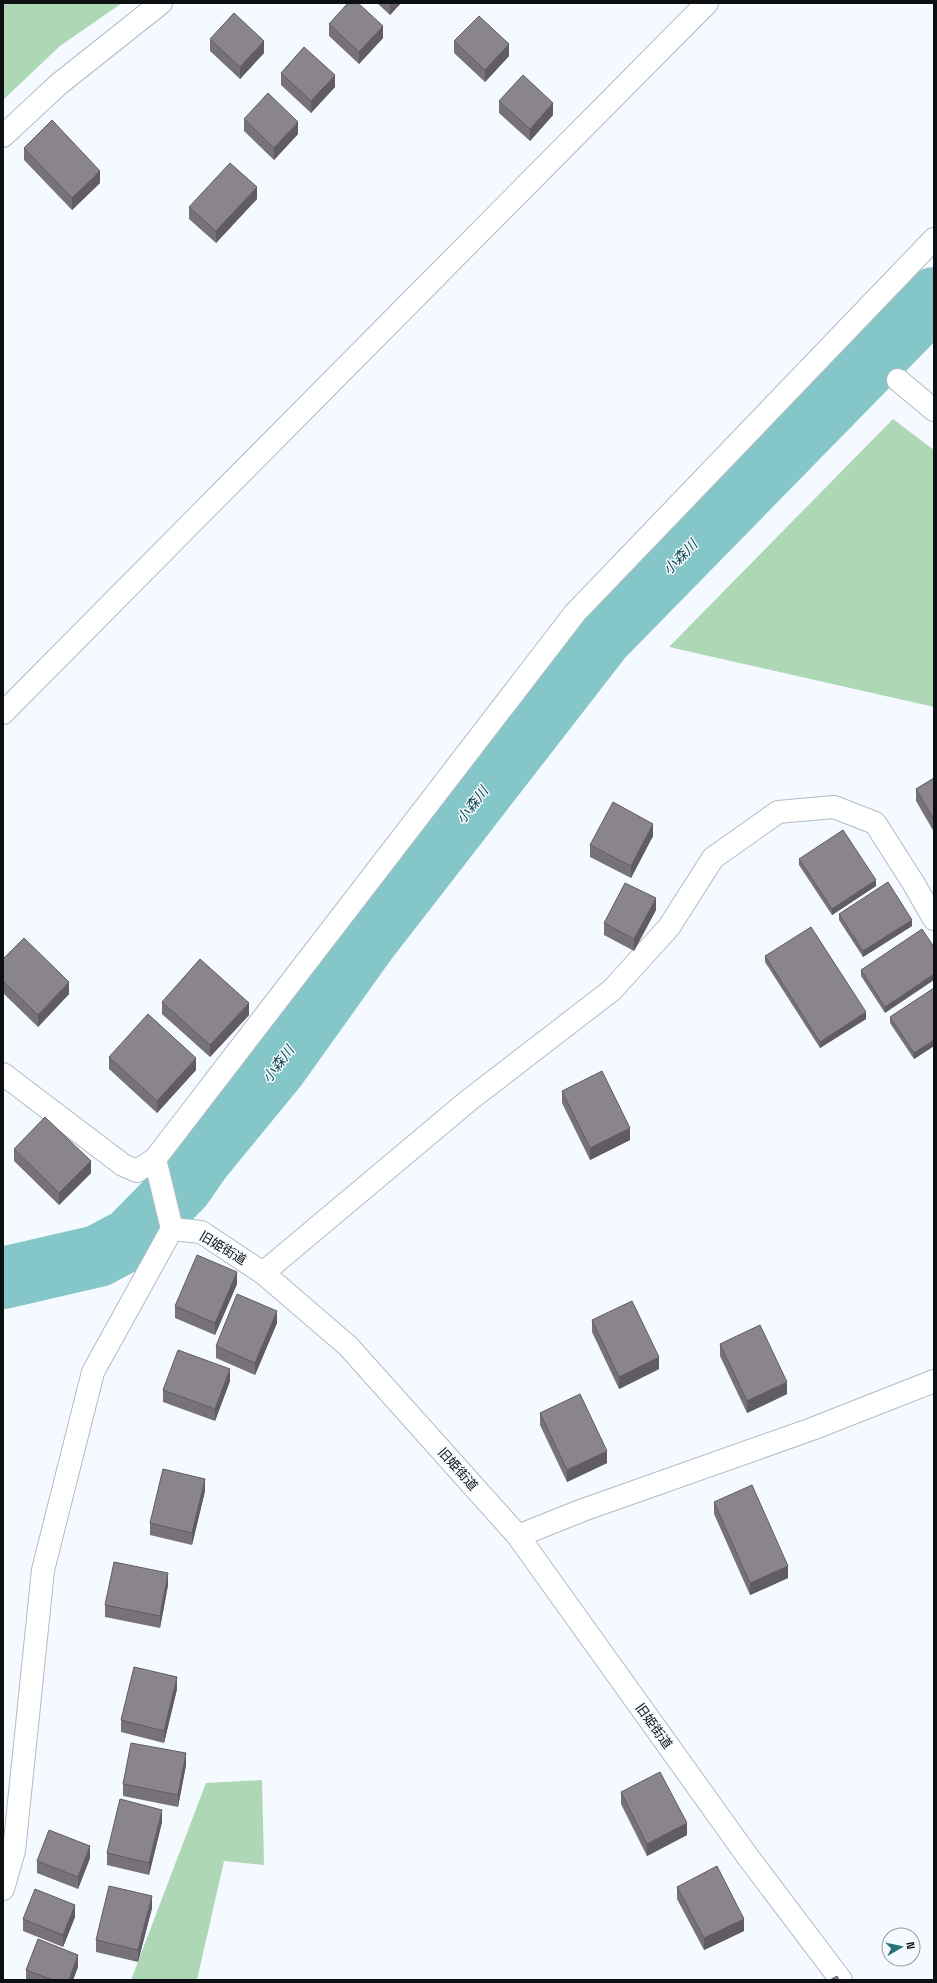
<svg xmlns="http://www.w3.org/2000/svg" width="937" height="1983" viewBox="0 0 937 1983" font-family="'Space Grotesk','Noto Sans JP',sans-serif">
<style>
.green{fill:#add7b5}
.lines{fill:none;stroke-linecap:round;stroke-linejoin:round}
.river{stroke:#85c7c8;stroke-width:62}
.minor-casing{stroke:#b2bbc3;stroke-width:24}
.minor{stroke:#fff;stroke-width:22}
.wall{fill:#777279}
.shaded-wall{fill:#615c63}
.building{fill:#8a848d;stroke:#615c63}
.labels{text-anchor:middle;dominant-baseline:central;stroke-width:3;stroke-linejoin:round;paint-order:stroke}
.street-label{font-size:13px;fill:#0d1012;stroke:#f4faff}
.water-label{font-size:14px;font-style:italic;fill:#0a4749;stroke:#f4faff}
</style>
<rect width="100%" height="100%" fill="#f4faff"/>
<path class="green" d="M 3,3 L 122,3 L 60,46 L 3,100 Z
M 893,419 L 934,450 L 934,707 L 669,647 Z
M 262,1780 L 264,1865 L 224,1861 L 197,1980 L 131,1980 L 206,1783 Z"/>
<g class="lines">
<path class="river" d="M 3,1278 L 98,1256 L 130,1239 L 182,1186 L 200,1160 L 277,1066 L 367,940 L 602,637 L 934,298"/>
<g class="minor-casing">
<path id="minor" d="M 3,136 L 59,84 L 161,3
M 898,380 L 934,410
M 3,713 L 707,3
M 3,1074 L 123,1165 L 137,1171 L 155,1159 L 575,613 L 934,239
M 155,1159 L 172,1229
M 172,1229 L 201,1232 L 263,1273 L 348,1346 L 518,1536 L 748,1857 L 841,1980
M 263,1273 L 468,1101 L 612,990 L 669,927 L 713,858 L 778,812 L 834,807 L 875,823 L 914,884 L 934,919
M 518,1536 L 583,1510 L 812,1429 L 934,1381
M 3,1889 L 14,1851 L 43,1570 L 93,1372 L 172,1229"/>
</g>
<use href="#minor" class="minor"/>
</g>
<path class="wall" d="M 377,3 L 401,3 L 390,15 Z
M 329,24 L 383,38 L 359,64 L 329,36 Z
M 210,39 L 264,53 L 240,79 L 210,51 Z
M 454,41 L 509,56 L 485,82 L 454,53 Z
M 281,73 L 335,87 L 311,113 L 281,85 Z
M 499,101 L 553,115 L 530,141 L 499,113 Z
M 244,119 L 298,134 L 274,160 L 244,131 Z
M 24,148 L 100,183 L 72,210 L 24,160 Z
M 257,199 L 216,243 L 189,219 L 189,207 Z
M 934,778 L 934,832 L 916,801 L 916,789 Z
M 653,836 L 631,878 L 590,857 L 590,845 Z
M 799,859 L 876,886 L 832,915 L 799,865 Z
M 656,910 L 634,951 L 604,935 L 604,923 Z
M 839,914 L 912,926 L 863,957 L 839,920 Z
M 934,947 L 885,1013 L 861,976 L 861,970 Z
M 765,956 L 866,1019 L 820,1048 L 765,962 Z
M 3,959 L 69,994 L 38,1027 L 3,993 Z
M 934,988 L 934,1046 L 914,1059 L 890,1023 L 890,1017 Z
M 162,1002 L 249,1015 L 210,1057 L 162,1014 Z
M 109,1057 L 196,1070 L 157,1113 L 109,1069 Z
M 562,1091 L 630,1140 L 590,1160 L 562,1103 Z
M 14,1149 L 91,1173 L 59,1205 L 14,1161 Z
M 237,1284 L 215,1335 L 175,1318 L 175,1306 Z
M 592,1320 L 659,1369 L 619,1389 L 592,1332 Z
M 277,1323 L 255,1375 L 216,1358 L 216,1346 Z
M 720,1344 L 787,1394 L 747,1413 L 720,1356 Z
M 230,1381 L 215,1421 L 163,1402 L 163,1390 Z
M 540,1413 L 607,1463 L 567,1482 L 540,1425 Z
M 205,1491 L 192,1545 L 150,1535 L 150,1523 Z
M 714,1502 L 788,1578 L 750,1595 L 714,1514 Z
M 168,1585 L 160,1628 L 105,1617 L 105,1605 Z
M 177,1689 L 164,1743 L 121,1732 L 121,1720 Z
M 186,1765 L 178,1807 L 123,1796 L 123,1784 Z
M 621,1792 L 687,1835 L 647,1856 L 621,1804 Z
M 162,1822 L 149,1875 L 107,1865 L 107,1853 Z
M 90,1858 L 78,1889 L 37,1873 L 37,1861 Z
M 677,1887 L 744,1931 L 704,1950 L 677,1899 Z
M 152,1908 L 138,1962 L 96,1952 L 96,1940 Z
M 75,1917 L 63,1947 L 23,1931 L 23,1919 Z
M 78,1967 L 73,1980 L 26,1980 L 26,1970 Z"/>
<path class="shaded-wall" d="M 390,3 L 401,3 L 390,15 Z
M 383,26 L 383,38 L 359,64 L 359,52 Z
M 264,41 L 264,53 L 240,79 L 240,67 Z
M 509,44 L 509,56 L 485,82 L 485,70 Z
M 335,75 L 335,87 L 311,113 L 311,101 Z
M 553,103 L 553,115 L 530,141 L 530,129 Z
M 298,122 L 298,134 L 274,160 L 274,148 Z
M 100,171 L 100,183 L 72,210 L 72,198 Z
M 257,187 L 257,199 L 216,243 L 216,231 Z
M 653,824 L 653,836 L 631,878 L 631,866 Z
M 876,880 L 876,886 L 832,915 L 832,909 Z
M 656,898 L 656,910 L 634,951 L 634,939 Z
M 912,920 L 912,926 L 863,957 L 863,951 Z
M 934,974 L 934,980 L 885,1013 L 885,1007 Z
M 69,982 L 69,994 L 38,1027 L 38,1015 Z
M 249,1003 L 249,1015 L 210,1057 L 210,1045 Z
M 866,1012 L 866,1019 L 820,1048 L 820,1042 Z
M 934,1040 L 934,1046 L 914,1059 L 914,1053 Z
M 196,1058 L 196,1070 L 157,1113 L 157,1101 Z
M 630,1128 L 630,1140 L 590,1160 L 590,1148 Z
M 91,1161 L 91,1173 L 59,1205 L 59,1193 Z
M 237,1272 L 237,1284 L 215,1335 L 215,1323 Z
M 277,1311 L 277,1323 L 255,1375 L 255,1363 Z
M 659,1357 L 659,1369 L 619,1389 L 619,1377 Z
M 230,1369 L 230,1381 L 215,1421 L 215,1409 Z
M 787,1382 L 787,1394 L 747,1413 L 747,1401 Z
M 607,1451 L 607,1463 L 567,1482 L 567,1470 Z
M 205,1479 L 205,1491 L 192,1545 L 192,1533 Z
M 788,1566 L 788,1578 L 750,1595 L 750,1583 Z
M 168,1573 L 168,1585 L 160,1628 L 160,1616 Z
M 177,1677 L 177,1689 L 164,1743 L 164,1731 Z
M 186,1753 L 186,1765 L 178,1807 L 178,1795 Z
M 162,1810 L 162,1822 L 149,1875 L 149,1863 Z
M 687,1823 L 687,1835 L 647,1856 L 647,1844 Z
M 90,1846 L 90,1858 L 78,1889 L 78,1877 Z
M 152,1896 L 152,1908 L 138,1962 L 138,1950 Z
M 75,1905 L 75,1917 L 63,1947 L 63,1935 Z
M 744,1919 L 744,1931 L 704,1950 L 704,1938 Z
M 78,1955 L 78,1967 L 73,1980 L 69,1980 Z"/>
<path class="building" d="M 348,3 L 358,3 L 383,26 L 359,52 L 329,24 Z
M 234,13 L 264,41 L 240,67 L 210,39 Z
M 479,16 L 509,44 L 485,70 L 454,41 Z
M 304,47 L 335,75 L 311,101 L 281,73 Z
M 523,75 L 553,103 L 530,129 L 499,101 Z
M 268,93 L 298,122 L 274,148 L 244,119 Z
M 52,120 L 100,171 L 72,198 L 24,148 Z
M 230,163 L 257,187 L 216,231 L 189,207 Z
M 934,778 L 934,820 L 916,789 Z
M 613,802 L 653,824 L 631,866 L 590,845 Z
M 843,830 L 876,880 L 832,909 L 799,859 Z
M 888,882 L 912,920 L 863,951 L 839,914 Z
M 625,883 L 656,898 L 634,939 L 604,923 Z
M 811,927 L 866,1012 L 820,1042 L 765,956 Z
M 922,929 L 934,947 L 934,974 L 885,1007 L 861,970 Z
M 24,938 L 69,982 L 38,1015 L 3,981 L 3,959 Z
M 200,959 L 249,1003 L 210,1045 L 162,1002 Z
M 934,988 L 934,1040 L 914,1053 L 890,1017 Z
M 148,1014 L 196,1058 L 157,1101 L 109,1057 Z
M 602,1071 L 630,1128 L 590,1148 L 562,1091 Z
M 45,1117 L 91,1161 L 59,1193 L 14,1149 Z
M 197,1255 L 237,1272 L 215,1323 L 175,1306 Z
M 237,1294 L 277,1311 L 255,1363 L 216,1346 Z
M 632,1301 L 659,1357 L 619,1377 L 592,1320 Z
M 760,1325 L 787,1382 L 747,1401 L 720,1344 Z
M 178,1350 L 230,1369 L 215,1409 L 163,1390 Z
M 580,1394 L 607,1451 L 567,1470 L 540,1413 Z
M 163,1469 L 205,1479 L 192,1533 L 150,1523 Z
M 752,1485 L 788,1566 L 750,1583 L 714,1502 Z
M 114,1562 L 168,1573 L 160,1616 L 105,1605 Z
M 134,1667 L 177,1677 L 164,1731 L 121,1720 Z
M 131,1743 L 186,1753 L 178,1795 L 123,1784 Z
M 660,1772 L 687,1823 L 647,1844 L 621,1792 Z
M 120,1799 L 162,1810 L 149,1863 L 107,1853 Z
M 49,1830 L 90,1846 L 78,1877 L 37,1861 Z
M 717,1866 L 744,1919 L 704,1938 L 677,1887 Z
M 109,1886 L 152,1896 L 138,1950 L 96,1940 Z
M 35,1889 L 75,1905 L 63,1935 L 23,1919 Z
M 38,1939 L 78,1955 L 69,1980 L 53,1980 L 26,1970 Z
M 837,1976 L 839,1980 L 830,1980 Z"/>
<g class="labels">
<g class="street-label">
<text transform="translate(223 1248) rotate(31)">旧姫街道</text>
<text transform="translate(458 1469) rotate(48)">旧姫街道</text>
<text transform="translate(654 1726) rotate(54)">旧姫街道</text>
</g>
<g class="water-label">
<text transform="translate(680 557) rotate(-46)">小森川</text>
<text transform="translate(472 805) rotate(-52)">小森川</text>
<text transform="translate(278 1064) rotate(-53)">小森川</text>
</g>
</g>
<rect width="937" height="1983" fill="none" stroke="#0d1012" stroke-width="8"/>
<g transform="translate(901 1947) rotate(81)"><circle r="19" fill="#f4faff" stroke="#989ca0"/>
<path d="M0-3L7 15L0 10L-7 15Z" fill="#287378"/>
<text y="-6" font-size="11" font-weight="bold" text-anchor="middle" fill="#0d1012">N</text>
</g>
</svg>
